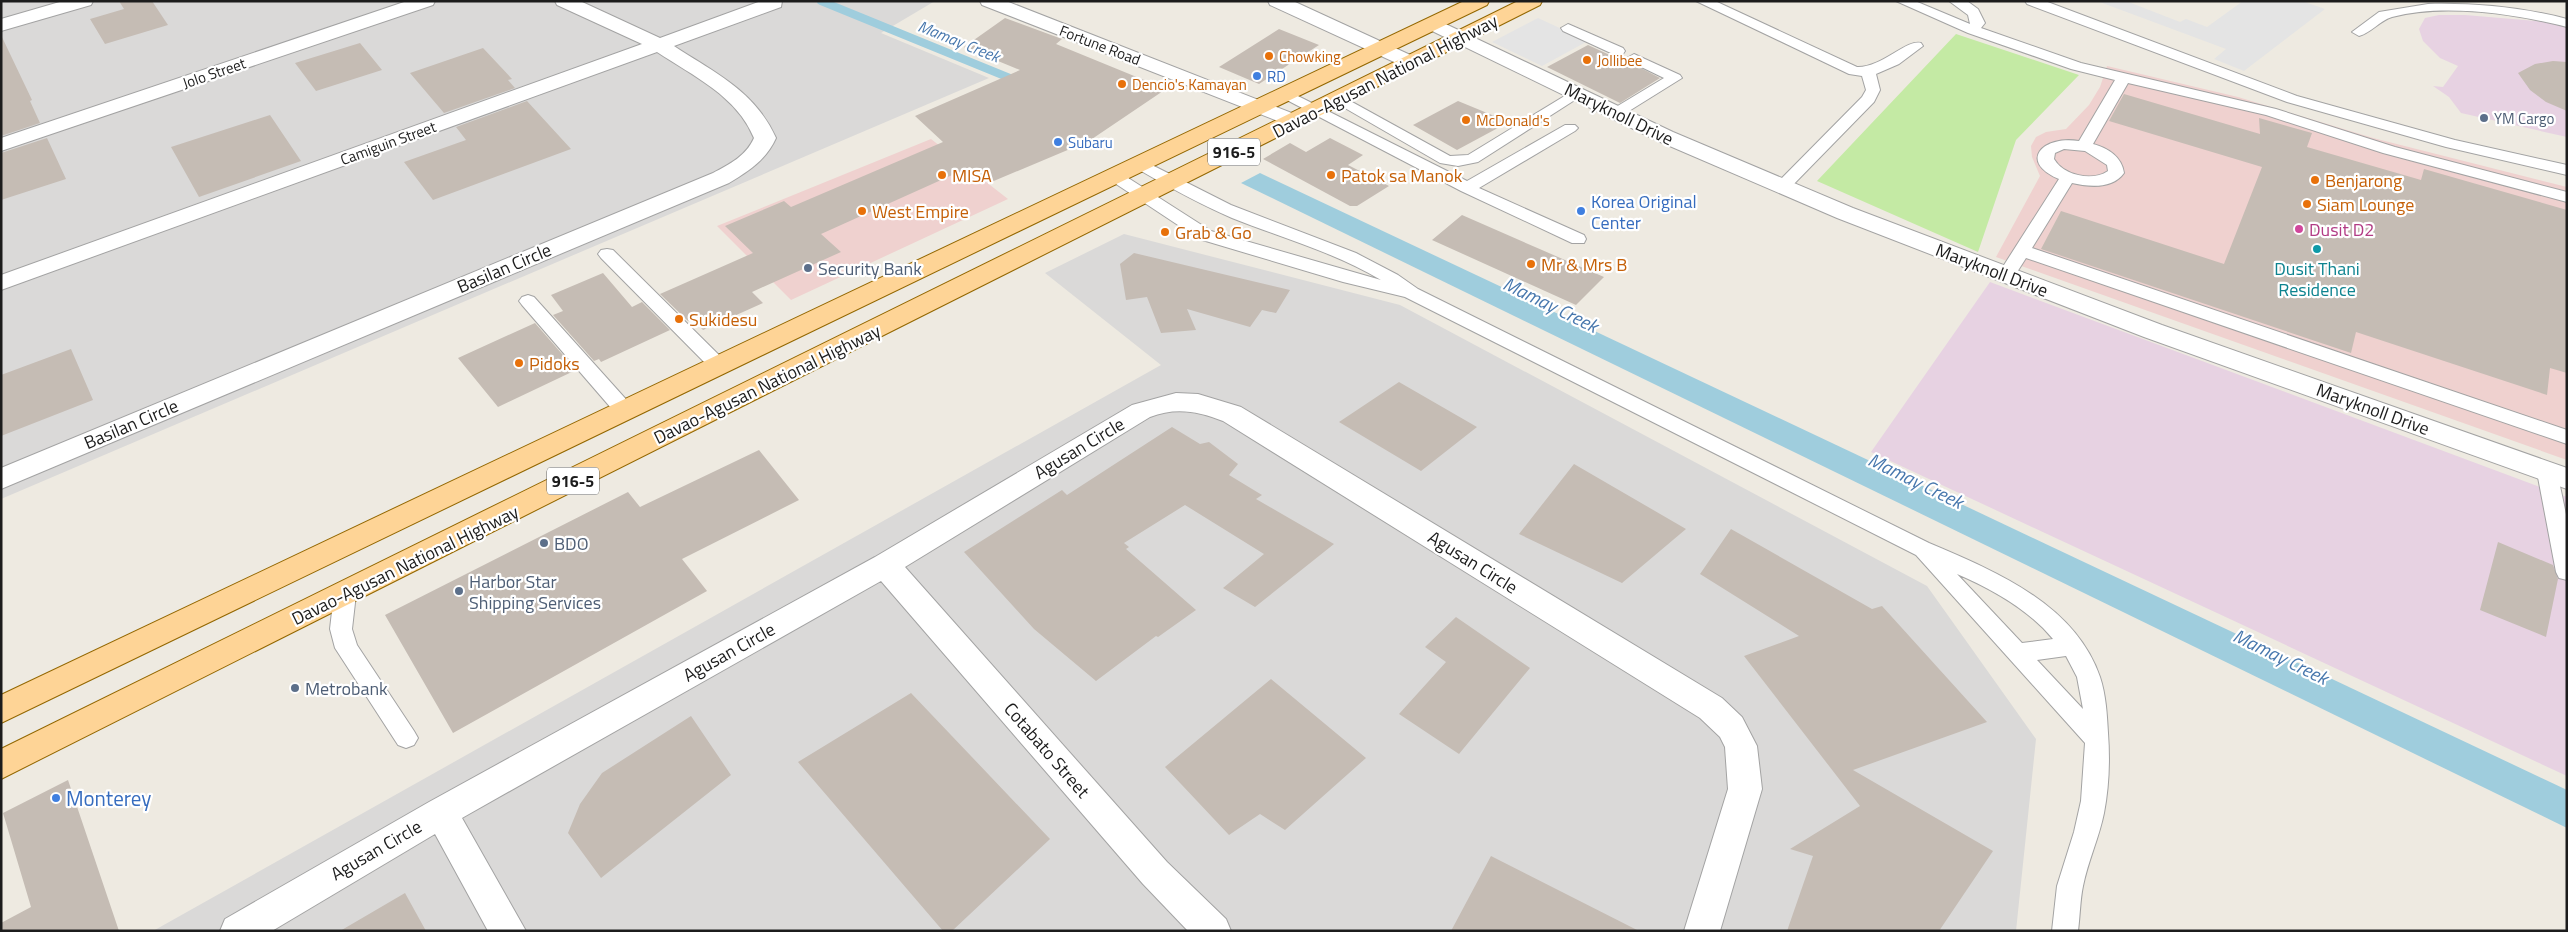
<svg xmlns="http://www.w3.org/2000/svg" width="2568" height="932" viewBox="0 0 2568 932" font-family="'Titillium Web',sans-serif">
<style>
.residential{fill:#dad9d8}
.commercial{fill:#efd1cf}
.industrial{fill:#e7d2e2}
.grass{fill:#c4eaa4}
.parking{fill:#e4e4e4}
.water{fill:#9fcddd}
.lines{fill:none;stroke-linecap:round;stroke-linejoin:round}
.stream{stroke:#9fcddd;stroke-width:8}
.building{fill:#c5bcb4}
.service-casing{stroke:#a3a3a3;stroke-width:2}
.minor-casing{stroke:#a3a3a3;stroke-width:2}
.primary-casing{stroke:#936700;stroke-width:2}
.service{fill:#fff;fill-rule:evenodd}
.minor{fill:#fff;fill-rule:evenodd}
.primary{fill:#fed496;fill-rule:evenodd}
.food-dot{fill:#e8710a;stroke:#fff;stroke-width:2}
.shop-dot{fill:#3f7fe0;stroke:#fff;stroke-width:2}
.service-dot{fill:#5c6f8a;stroke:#fff;stroke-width:2}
.hotel-dot{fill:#d1479c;stroke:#fff;stroke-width:2}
.culture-dot{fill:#0f9aa8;stroke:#fff;stroke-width:2}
.labels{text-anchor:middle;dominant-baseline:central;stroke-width:4.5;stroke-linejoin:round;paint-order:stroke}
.far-street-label{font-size:15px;fill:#1c1c1c;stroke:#fff}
.far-food-label{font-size:15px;fill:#c56008;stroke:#fff;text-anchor:start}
.far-shop-label{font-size:15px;fill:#366cbe;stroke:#fff;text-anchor:start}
.far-service-label{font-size:15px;fill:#4e5e75;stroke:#fff;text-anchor:start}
.far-water-label{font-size:16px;font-style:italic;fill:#4777ad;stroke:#fff}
.shield{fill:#fff;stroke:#606060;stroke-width:1}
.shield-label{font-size:16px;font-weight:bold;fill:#1c1c1c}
.street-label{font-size:18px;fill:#1c1c1c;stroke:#fff}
.food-label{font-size:18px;fill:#c56008;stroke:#fff;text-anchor:start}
.shop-label{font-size:18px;fill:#366cbe;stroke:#fff;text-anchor:start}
.hotel-label{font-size:18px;fill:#b23c85;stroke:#fff;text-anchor:start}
.service-label{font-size:18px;fill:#4e5e75;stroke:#fff;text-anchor:start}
.culture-label{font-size:18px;fill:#0d838f;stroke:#fff}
.water-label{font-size:19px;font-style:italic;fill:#4777ad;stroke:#fff}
.near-shop-label{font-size:21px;fill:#366cbe;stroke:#fff;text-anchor:start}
</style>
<rect width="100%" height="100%" fill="#eeeae1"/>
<path class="residential" d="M 1,1 L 935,1 L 881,33 L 989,78 L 1,499 Z
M 1124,234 L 1400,305 L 1927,586 L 2036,739 L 2016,931 L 153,931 L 1161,365 L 1045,273 Z"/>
<path class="commercial" d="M 2107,66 L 2238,97 L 2373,138 L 2567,187 L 2567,460 L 1996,257 L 2040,176 L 2032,157 L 2031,146 L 2036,137 L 2046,132 L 2066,129 L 2089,105 L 2100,87 Z
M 931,139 L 1008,199 L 791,300 L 717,226 Z"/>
<path class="industrial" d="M 2439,15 L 2465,15 L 2549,22 L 2567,27 L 2567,137 L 2461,113 L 2449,97 L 2433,86 L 2443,87 L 2458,66 L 2440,58 L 2423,41 L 2419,29 L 2425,18 Z
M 1990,282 L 2567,497 L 2567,776 L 1871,452 Z"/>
<path class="grass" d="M 1956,34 L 2079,75 L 2016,140 L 1978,252 L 1817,181 Z"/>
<path class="parking" d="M 2097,1 L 2126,1 L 2180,22 L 2186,19 L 2207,27 L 2243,1 L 2302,1 L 2325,9 L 2244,71 L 2214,59 L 2226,49 Z
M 1538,18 L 1588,41 L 1542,66 L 1492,42 Z"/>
<path class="water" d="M 1260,173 L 2567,790 L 2567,828 L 1241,183 Z"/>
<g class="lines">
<path class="stream" d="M 821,1 L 1017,81"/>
</g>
<path class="building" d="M 119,1 L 152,1 L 168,25 L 105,44 L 90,19 L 124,9 Z
M 1005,18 L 1062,39 L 1056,44 L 1166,89 L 1089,141 L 989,183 L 970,167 L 821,234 L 841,252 L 752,292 L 763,303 L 703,330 L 693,319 L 688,321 L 660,294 L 753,253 L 725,226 L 784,201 L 791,207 L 943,142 L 915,116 L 1020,70 L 964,47 Z
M 1279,29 L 1319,45 L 1259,84 L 1219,67 Z
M 1,35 L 32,100 L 30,101 L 40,123 L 1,136 Z
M 360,43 L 382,70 L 316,91 L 295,63 Z
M 1588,45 L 1612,56 L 1618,56 L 1660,78 L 1620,103 L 1547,67 Z
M 483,48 L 512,79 L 508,80 L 515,88 L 444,113 L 410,73 Z
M 2553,61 L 2567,62 L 2567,111 L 2546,102 L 2530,90 L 2518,73 L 2535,64 Z
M 2124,94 L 2260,134 L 2259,118 L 2312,133 L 2307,147 L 2421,180 L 2424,169 L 2567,210 L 2567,373 L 2550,368 L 2547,395 L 2356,332 L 2351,353 L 2041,249 L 2061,211 L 2224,264 L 2262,167 L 2109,121 Z
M 527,101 L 571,149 L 433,200 L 404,162 L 466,140 L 456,127 Z
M 1458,101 L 1509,122 L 1457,150 L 1413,125 Z
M 270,115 L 301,161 L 199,197 L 171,147 Z
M 47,138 L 66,179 L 1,200 L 1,153 Z
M 1330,138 L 1363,155 L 1348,165 L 1389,186 L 1357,206 L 1350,206 L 1263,159 L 1290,143 L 1306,152 Z
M 1462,215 L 1542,250 L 1604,277 L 1576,305 L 1432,240 Z
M 1134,253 L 1273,286 L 1290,290 L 1276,313 L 1262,310 L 1250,327 L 1187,309 L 1196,330 L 1161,333 L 1147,297 L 1126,300 L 1120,264 Z
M 603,273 L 632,307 L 642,302 L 670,330 L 601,362 L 599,359 L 594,361 L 553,315 L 563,311 L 551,295 Z
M 535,323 L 576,370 L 498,407 L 458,358 Z
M 71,349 L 93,400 L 1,436 L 1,375 Z
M 1399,382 L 1477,427 L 1421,471 L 1339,422 Z
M 1172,427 L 1200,444 L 1209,442 L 1238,464 L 1229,475 L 1262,495 L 1256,499 L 1334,544 L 1255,607 L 1223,588 L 1264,554 L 1185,505 L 1124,543 L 1129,547 L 1126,549 L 1196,610 L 1158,637 L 1156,636 L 1096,681 L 1034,629 L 964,552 L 1062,490 L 1067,495 Z
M 759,450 L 799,500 L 682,559 L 707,591 L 453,733 L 385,615 L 628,492 L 640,507 Z
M 1574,464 L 1686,529 L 1622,583 L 1519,534 Z
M 1731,529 L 1872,609 L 1882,606 L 1987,722 L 1853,770 L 1993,851 L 1939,931 L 1787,931 L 1813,856 L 1790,849 L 1860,806 L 1744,656 L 1799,636 L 1700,574 Z
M 2498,542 L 2553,565 L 2558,579 L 2546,637 L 2480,610 Z
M 1456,617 L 1530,668 L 1459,754 L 1399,714 L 1446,662 L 1425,647 Z
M 1271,679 L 1366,758 L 1285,830 L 1260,814 L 1229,835 L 1165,767 Z
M 911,693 L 1050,839 L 952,931 L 943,931 L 798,762 Z
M 691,716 L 731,775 L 601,878 L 568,833 L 580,804 L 602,773 Z
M 68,780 L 119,931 L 1,931 L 1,923 L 31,907 L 3,813 Z
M 1491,856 L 1639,931 L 1451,931 Z
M 405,893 L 426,931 L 340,931 Z"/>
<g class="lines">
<g class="service-casing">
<path id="service" d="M 1696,1 L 1715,1 L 1857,67 C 1882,68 1906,39 1921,43 L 1923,46 L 1899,64 L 1876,74 L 1880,90 L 1874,102 L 1788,190 L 1776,190 L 1774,187 L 1776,184 L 1862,97 L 1866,90 L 1862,76 L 1849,74 Z
M 1896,1 L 1915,1 L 1970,24 L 1968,15 L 1949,1 L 1967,1 L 1978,9 L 1985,23 L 1981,28 L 2081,63 L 2276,109 L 2395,147 L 2567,192 L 2567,202 L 2383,153 L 2266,115 L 2128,83 L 2093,144 C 2108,148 2122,157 2124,173 C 2113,189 2089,187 2072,183 L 2032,248 L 2567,430 L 2567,444 L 2026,258 L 2012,280 L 2000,280 L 1997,276 L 2059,179 C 2018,162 2042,135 2079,141 L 2115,80 L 2071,69 L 1968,33 ZM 2064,149 L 2085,151 L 2107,165 L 2108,171 C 2092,182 2063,175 2054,159 L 2055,153 Z
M 2025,1 L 2045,1 L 2297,96 L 2455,140 L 2567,165 L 2567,175 L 2446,147 L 2287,102 L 2027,4 Z
M 2428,4 C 2475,3 2521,7 2567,19 L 2567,27 C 2516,14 2444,3 2392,17 C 2379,21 2371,33 2359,36 L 2352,32 L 2379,12 Z
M 1568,24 L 1623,48 L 1625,51 L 1623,54 L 1613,54 L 1563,31 L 1561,28 Z
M 1634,54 L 1680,75 L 1682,78 L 1621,116 L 1611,116 L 1608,113 L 1611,110 L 1664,78 L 1629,61 L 1627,58 Z
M 1576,89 L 1583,93 L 1581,96 L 1478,162 L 1458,166 L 1440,163 L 1331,100 L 1338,96 L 1343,97 L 1450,156 L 1468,155 Z
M 1288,91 L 1467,181 L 1565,125 L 1575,125 L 1578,128 L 1575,131 L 1479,188 L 1584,235 L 1586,239 L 1584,243 L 1572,243 L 1461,191 L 1283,98 L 1281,95 Z
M 1142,160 L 1231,205 L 1356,253 L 1398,275 L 1418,289 L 1929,543 C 1995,571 2075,604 2100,677 C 2106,695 2107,715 2108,733 C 2110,760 2109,787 2104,813 C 2099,838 2088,861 2083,886 C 2080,900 2080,916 2078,931 L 2052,931 L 2057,886 L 2074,832 L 2081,801 L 2085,743 L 1916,555 L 1405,297 L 1343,282 L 1199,239 L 1110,180 L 1108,177 L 1110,174 L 1122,174 L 1211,231 L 1381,280 C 1334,252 1282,238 1232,218 C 1199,204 1167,186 1136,168 L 1134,165 L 1136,162 ZM 1957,574 C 1992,589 2029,610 2053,639 L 2022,643 ZM 2066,656 L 2077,677 L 2083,709 L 2037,660 Z
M 607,249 L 613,250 L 726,362 L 728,366 L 726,370 L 719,372 L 712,370 L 601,258 L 598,254 L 601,250 Z
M 528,295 L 534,297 L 632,406 L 635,411 L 632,416 L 625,418 L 618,416 L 522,305 L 519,301 L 522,297 Z
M 2547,465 L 2554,467 L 2557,472 L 2567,519 L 2567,580 L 2559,578 L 2556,572 L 2537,472 L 2540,467 Z
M 345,585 L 353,588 L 356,594 L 352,629 L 357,645 L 414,731 L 418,738 L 414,745 L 406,748 L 398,745 L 335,648 L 330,629 L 334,594 L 337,588 Z"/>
</g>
<g class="minor-casing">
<path id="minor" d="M 63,1 L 93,1 L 91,5 L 1,31 L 1,19 Z
M 407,1 L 435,1 L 433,5 L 1,151 L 1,138 Z
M 555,1 L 580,1 L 660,38 L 761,1 L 782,1 L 781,7 L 674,46 C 715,73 755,91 776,138 C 766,160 749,171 729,183 L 1,489 L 1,468 L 713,173 C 730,164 746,156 754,138 C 737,96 693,76 657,52 L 1,290 L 1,275 L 642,44 L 557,5 Z
M 980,1 L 1006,1 L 1302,117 L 1305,121 L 1302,125 L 1295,127 L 1288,125 L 982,5 Z
M 1268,1 L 1293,1 L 1419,59 L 1422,63 L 1419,67 L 1405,67 L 1270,5 Z
M 1433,18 L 1673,132 L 1853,208 L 2162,325 L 2567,468 L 2567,489 L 2144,337 L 1837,218 L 1658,141 L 1426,28 L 1423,24 L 1426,20 Z
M 1176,393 L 1198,394 L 1241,407 L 1722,698 L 1742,717 L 1757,746 L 1762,789 L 1720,931 L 1684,931 L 1728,789 L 1725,747 L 1720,737 L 1700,718 L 1223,421 C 1198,411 1175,407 1150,417 L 905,567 L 1167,862 L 1226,919 L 1231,931 L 1188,931 L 1143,884 L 881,581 L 462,818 L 526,931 L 488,931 L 435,834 L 272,931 L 220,931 L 225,919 L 429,802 L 875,557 L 1132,405 Z"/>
</g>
<g class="primary-casing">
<path id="primary" d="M 1464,1 L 1489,1 L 1487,5 L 1,723 L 1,695 Z
M 1518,1 L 1542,1 L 1540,5 L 1,779 L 1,749 Z"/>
</g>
<use href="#service" class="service"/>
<use href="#minor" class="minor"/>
<use href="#primary" class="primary"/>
</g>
<g class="food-dot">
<circle cx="1269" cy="56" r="5"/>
<circle cx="1587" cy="60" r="5"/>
<circle cx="1122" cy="84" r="5"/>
<circle cx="1466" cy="120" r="5"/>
<circle cx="942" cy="175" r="5"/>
<circle cx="1331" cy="175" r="5"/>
<circle cx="2315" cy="180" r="5"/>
<circle cx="2307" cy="204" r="5"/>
<circle cx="862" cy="211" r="5"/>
<circle cx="1165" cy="232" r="5"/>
<circle cx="1531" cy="264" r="5"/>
<circle cx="679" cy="319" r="5"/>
<circle cx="519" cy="363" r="5"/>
</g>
<g class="shop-dot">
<circle cx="1257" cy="76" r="5"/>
<circle cx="1058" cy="142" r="5"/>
<circle cx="1581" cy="211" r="5"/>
<circle cx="56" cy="798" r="5"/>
</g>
<g class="service-dot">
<circle cx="2484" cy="118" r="5"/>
<circle cx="808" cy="268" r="5"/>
<circle cx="544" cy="543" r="5"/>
<circle cx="459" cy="591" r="5"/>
<circle cx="295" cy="688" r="5"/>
</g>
<circle class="hotel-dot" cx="2299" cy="229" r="5"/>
<circle class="culture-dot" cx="2317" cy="249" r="5"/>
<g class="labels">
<g class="far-street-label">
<text transform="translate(1100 45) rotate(21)">Fortune Road</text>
<text transform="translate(214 73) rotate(-19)">Jolo Street</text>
<text transform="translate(388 143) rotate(-20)">Camiguin Street</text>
</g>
<g class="far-food-label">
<text x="1279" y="56">Chowking</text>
<text x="1597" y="60">Jollibee</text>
<text x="1132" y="84">Dencio's Kamayan</text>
<text x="1476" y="120">McDonald's</text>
</g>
<g class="far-shop-label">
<text x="1267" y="76">RD</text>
<text x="1068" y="142">Subaru</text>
</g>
<g class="far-service-label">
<text x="2494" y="118">YM Cargo</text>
</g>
<g class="far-water-label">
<text transform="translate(959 41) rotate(22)">Mamay Creek</text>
</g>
<g class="shield">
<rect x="1208" y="138.5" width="52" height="27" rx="4"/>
<rect x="547" y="467.5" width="52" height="27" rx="4"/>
</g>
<g class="shield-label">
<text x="1234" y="152">916-5</text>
<text x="573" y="481">916-5</text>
</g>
<g class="street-label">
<text transform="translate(1385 76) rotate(-27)">Davao-Agusan National Highway</text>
<text transform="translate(1619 114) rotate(26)">Maryknoll Drive</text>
<text transform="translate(504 268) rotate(-23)">Basilan Circle</text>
<text transform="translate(1992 270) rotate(21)">Maryknoll Drive</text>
<text transform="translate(767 384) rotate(-26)">Davao-Agusan National Highway</text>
<text transform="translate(2373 409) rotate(20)">Maryknoll Drive</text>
<text transform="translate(131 424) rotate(-23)">Basilan Circle</text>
<text transform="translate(1079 448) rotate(-31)">Agusan Circle</text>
<text transform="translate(1473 562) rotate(32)">Agusan Circle</text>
<text transform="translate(405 565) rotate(-26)">Davao-Agusan National Highway</text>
<text transform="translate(729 652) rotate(-29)">Agusan Circle</text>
<text transform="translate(1047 750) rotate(49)">Cotabato Street</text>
<text transform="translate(376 850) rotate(-30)">Agusan Circle</text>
</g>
<g class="food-label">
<text x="952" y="175">MISA</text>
<text x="1341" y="175">Patok sa Manok</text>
<text x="2325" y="180">Benjarong</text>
<text x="2317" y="204">Siam Lounge</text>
<text x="872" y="211">West Empire</text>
<text x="1175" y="232">Grab &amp; Go</text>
<text x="1541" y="264">Mr &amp; Mrs B</text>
<text x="689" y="319">Sukidesu</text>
<text x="529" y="363">Pidoks</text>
</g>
<g class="shop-label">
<text x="1591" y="201">Korea Original<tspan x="1591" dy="21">Center</tspan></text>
</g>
<g class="hotel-label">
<text x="2309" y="229">Dusit D2</text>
</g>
<g class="service-label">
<text x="818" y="268">Security Bank</text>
<text x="554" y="543">BDO</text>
<text x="469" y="581">Harbor Star<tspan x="469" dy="21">Shipping Services</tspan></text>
<text x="305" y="688">Metrobank</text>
</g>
<g class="culture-label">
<text x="2317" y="268">Dusit Thani<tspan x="2317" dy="21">Residence</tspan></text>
</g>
<g class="water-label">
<text transform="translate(1551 304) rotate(26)">Mamay Creek</text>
<text transform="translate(1916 480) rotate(26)">Mamay Creek</text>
<text transform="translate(2281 656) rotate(26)">Mamay Creek</text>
</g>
<g class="near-shop-label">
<text x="66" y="798">Monterey</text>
</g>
</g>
<rect width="2568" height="932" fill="none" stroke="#1c1c1c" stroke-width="5"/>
</svg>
